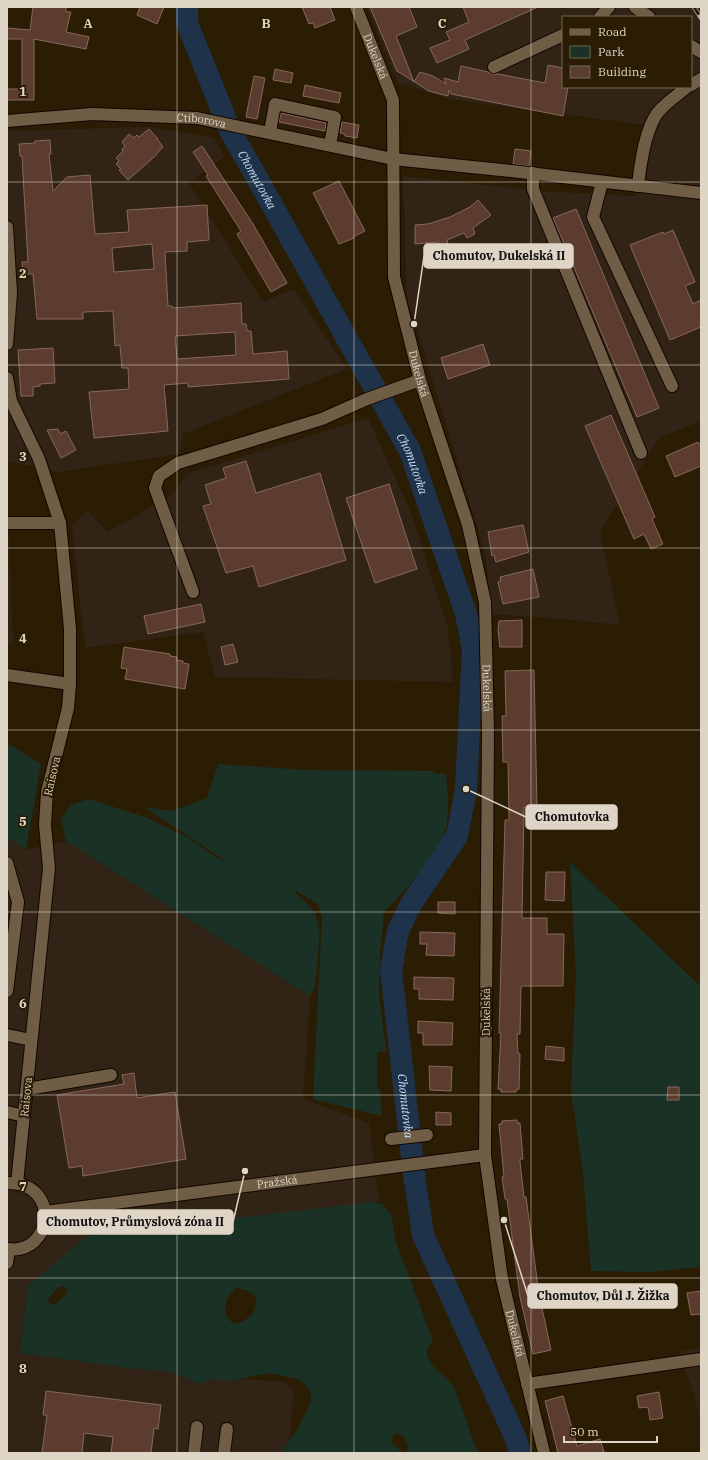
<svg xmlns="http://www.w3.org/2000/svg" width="708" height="1460" viewBox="0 0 708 1460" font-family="'IBM Plex Serif',serif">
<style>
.industrial{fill:#312416;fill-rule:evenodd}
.green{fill:#1a3226;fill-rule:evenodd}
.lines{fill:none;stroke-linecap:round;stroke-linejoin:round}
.river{stroke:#1e334a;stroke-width:22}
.building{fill:#5c3c2f;stroke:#86685c;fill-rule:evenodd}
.minor-casing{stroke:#130600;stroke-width:14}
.minor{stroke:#6f5e45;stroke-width:12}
.rail-casing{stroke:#b9af9e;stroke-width:4.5}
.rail{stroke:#2b1c04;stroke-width:3;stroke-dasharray:9;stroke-linecap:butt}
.grid{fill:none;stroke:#ded5c6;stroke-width:1;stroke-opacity:0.55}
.labels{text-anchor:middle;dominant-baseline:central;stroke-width:4;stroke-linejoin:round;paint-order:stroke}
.street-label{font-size:11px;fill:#ded5c6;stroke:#2b1c04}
.water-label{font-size:12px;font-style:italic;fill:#c6dffc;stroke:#2b1c04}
.grid-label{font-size:13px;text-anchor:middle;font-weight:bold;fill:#ded5c6;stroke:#2b1c04;stroke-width:4;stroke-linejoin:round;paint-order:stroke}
.leader{fill:none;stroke:#ded5c6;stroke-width:1.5}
.callout-dot{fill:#ded5c6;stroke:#2b1c04;stroke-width:1.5}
.callout{fill:#ded5c6;stroke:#ded5c6;stroke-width:1.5}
.callout-label{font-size:12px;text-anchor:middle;font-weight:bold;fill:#111}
</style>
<rect width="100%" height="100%" fill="#2b1c04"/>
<path class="industrial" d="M 367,7 L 701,7 L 701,421 L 659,438 L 600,532 L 620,625 L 563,619 L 492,614 L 485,553 L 407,296 L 403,176 L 540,191 L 635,196 L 644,125 L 449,99 L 398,83 ZM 563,17 L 691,17 L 691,87 L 563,87 Z
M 148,127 L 214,138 L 224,157 L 189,183 L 263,302 L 294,289 L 347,369 L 183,434 L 179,454 L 59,472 L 7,461 L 7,131 Z
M 368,418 L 412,515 L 448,629 L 453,682 L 215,677 L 203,632 L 85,648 L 72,526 L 88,511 L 108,532 L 170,496 L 189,473 Z
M 7,499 L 13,643 L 7,644 Z
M 7,837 L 26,850 L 66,841 L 310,996 L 303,1099 L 369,1123 L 379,1202 L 372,1202 L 28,1286 L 20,1353 L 128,1368 L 172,1372 L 198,1383 L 202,1383 L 208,1379 L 230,1381 L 243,1379 L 283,1382 L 294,1390 L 289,1439 L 280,1453 L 7,1453 Z
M 701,1347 L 701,1419 L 680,1351 Z"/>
<path class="green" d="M 7,743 L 41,764 L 26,850 L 7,837 Z
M 218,764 L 306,770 L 432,771 L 436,774 L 446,774 C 448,796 451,822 441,843 C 436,854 428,862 421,871 C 409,885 397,899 384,912 L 380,957 L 379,992 L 386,1051 L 377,1052 L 377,1089 L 380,1090 L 382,1116 L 313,1099 L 322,918 L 318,905 L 315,902 L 292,889 L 315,912 L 320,933 L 315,987 L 310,996 L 66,841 L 61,820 L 70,805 L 89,799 L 145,817 L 189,838 L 215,857 L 226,861 L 144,807 L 172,811 L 207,798 Z
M 570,862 L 701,987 L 701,1267 L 648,1272 L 591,1271 L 583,1173 L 571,1091 L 576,976 Z
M 372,1202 L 382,1204 L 391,1214 L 396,1242 L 433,1341 L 427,1349 C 425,1365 444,1374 453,1386 C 456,1390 457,1396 459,1400 C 466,1418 470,1436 479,1453 L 406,1453 C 410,1448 406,1441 403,1436 L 396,1433 L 391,1438 L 391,1442 L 403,1453 L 280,1453 L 299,1427 L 311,1401 L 311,1394 L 307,1387 L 301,1381 L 294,1378 L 268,1373 L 230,1381 L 208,1379 L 205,1383 L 198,1383 L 172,1372 L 128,1368 L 20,1353 L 28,1286 L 87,1236 ZM 63,1286 L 67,1289 C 67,1296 59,1302 54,1305 L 50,1304 L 48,1299 L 58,1287 ZM 236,1288 C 247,1290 260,1292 255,1306 C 254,1310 253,1315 249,1317 C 245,1320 242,1321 238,1324 C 236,1323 234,1323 232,1322 C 220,1315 226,1294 236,1288 Z"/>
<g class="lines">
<path class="river" id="s1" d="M 187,7 L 187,23 L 230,130 L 410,451 L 466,614 L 473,649 L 466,789 L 457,836 L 411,904 L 398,931 L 391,970 L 414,1175 L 423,1235 L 516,1439 L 520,1453"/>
</g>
<path class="building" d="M 33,7 L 66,7 L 66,12 L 71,12 L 66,32 L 89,37 L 86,49 L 34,39 L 34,100 L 7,100 L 7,89 L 22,89 L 22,39 L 7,39 L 7,28 L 30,30 Z
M 140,7 L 164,7 L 157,24 L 137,15 Z
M 302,7 L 330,7 L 335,20 L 315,28 L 313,23 L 309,24 Z
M 370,7 L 409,7 L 417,27 L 396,36 L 414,82 L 420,72 L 433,76 L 446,84 L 444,78 L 458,82 L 461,66 L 488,72 L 493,74 L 498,74 L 545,83 L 548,65 L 563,68 L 563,87 L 568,87 L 563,116 L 451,94 L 449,90 L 448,96 L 429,91 L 397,71 Z
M 463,7 L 538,7 L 465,40 L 469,49 L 437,63 L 430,48 L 450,40 L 446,32 L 469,22 Z
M 275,69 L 293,73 L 291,83 L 273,80 Z
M 254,76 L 265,78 L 257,119 L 246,117 Z
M 305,85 L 341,93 L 339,103 L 303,96 Z
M 281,113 L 326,123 L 325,131 L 279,122 Z
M 342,122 L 359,125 L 357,138 L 345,136 L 345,134 L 340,133 Z
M 149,129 L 158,139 L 157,139 L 163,147 L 153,158 L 128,180 L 119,170 L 121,169 L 116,164 L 119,161 L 116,158 L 123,151 L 122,149 L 125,146 L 122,142 L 129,134 L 134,138 L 137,135 L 139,137 Z
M 50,140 L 51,154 L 49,154 L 53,191 L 67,177 L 90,175 L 95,234 L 129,232 L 127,210 L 207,205 L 209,240 L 187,242 L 187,251 L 165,252 L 168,306 L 172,306 L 172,308 L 241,303 L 242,324 L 246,324 L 247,331 L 251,331 L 253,354 L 287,351 L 289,379 L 188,387 L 188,383 L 164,385 L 168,431 L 94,438 L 89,392 L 129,389 L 128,368 L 122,368 L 120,345 L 115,346 L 113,311 L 83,312 L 83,319 L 37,319 L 33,274 L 23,274 L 22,262 L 28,262 L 22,156 L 20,156 L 19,144 L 35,143 L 35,141 ZM 152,244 L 154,269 L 114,272 L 112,248 ZM 235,332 L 236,355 L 177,359 L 175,336 Z
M 202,146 L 253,224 L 287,283 L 271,292 L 237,234 L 241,231 L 206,176 L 208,175 L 193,152 Z
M 515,149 L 531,151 L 529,166 L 513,164 Z
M 339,181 L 365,231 L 353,237 L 354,238 L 339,244 L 313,193 Z
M 478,200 L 491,215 L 473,228 L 475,234 L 467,238 L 464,233 L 447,240 L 448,245 L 439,247 L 438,242 L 415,244 L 415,225 L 428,224 L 450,217 L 470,207 Z
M 576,209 L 659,408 L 637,417 L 553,218 Z
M 673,230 L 695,282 L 685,286 L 693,304 L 701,300 L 701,327 L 670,340 L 630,245 L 663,232 L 664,234 Z
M 483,344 L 490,365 L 448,379 L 441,358 Z
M 53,348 L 55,383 L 40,384 L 40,386 L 33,387 L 33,396 L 21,396 L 18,350 Z
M 611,415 L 655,517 L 652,519 L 663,544 L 651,549 L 644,534 L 634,539 L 585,426 Z
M 58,429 L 60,434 L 66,431 L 76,450 L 61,458 L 47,430 Z
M 698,442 L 699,444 L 701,443 L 701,466 L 675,477 L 666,456 Z
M 246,461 L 256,493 L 320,473 L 346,560 L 259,587 L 253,566 L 226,573 L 203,506 L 211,504 L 205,485 L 226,478 L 223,468 Z
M 389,484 L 417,569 L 375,583 L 346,498 Z
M 523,525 L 529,552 L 496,562 L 494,555 L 492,556 L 488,532 Z
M 533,569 L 539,597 L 503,604 L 498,582 L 501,581 L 500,577 Z
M 201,604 L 205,622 L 148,634 L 144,616 Z
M 522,620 L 522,647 L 500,647 L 498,630 L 499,621 Z
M 233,644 L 238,662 L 225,665 L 221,647 Z
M 124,647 L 170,654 L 170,656 L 177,657 L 176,660 L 183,661 L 183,663 L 189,664 L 185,689 L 125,679 L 127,669 L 121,668 Z
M 534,670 L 537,806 L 524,807 L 522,918 L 547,918 L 547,934 L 564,934 L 563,986 L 521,986 L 520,1034 L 517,1034 L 518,1053 L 520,1054 L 519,1089 L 516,1090 L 516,1092 L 501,1092 L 501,1089 L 498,1089 L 501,1033 L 499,1033 L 500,998 L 505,820 L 509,820 L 508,762 L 503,762 L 502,716 L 506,716 L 505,671 Z
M 546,872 L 565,872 L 564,901 L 545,900 Z
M 438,902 L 455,902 L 455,914 L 438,913 Z
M 420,932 L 455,933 L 454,956 L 426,955 L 427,944 L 420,944 Z
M 414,977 L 454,978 L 453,1000 L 419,999 L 419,989 L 414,989 Z
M 418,1021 L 453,1023 L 452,1045 L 423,1045 L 423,1033 L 418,1033 Z
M 546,1046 L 564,1048 L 564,1061 L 545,1059 Z
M 429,1066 L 452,1067 L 451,1091 L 430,1090 Z
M 134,1073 L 137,1098 L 175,1092 L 186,1159 L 83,1176 L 82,1166 L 69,1168 L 57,1095 L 124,1084 L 122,1075 Z
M 668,1087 L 679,1087 L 679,1100 L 667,1100 Z
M 436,1112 L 451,1113 L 451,1125 L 436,1125 Z
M 517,1120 L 517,1123 L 520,1123 L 523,1159 L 520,1159 L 520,1162 L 524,1197 L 526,1197 L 539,1294 L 551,1350 L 533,1354 L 520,1297 L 507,1199 L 505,1199 L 502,1177 L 504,1177 L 499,1124 L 502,1124 L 502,1121 Z
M 701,1291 L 701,1314 L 691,1315 L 687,1293 Z
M 46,1391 L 161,1405 L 158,1429 L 154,1428 L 151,1453 L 111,1453 L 113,1437 L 84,1433 L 82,1453 L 42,1453 L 47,1415 L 43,1415 Z
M 659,1392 L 663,1418 L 650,1420 L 648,1407 L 639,1408 L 637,1396 Z
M 563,1396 L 577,1446 L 600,1439 L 604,1452 L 598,1453 L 558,1453 L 545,1401 Z"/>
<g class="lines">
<g class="minor-casing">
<g id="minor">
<path id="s2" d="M 356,7 L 393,100 L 394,277 L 420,380 L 468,525 L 485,602 L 488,732 L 485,1155 L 502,1279 L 544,1453"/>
<path d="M 635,7 L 649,17"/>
<path d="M 600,17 L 609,7"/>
<path d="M 691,46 L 701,52"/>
<path d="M 494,67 L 563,35"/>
<path d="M 691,85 L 701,79"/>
<path id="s3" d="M 7,121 L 92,114 L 197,118 L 393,159 L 511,171 L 701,193"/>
<path d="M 270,132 L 275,104 L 335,117 L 330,145"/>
<path d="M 533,173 L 533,189 L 641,453"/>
<path d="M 602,182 L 593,217 L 672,386"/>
<path d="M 638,186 C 640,166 646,123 661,109 C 668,101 679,94 687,87"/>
<path d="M 7,227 L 11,293 L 7,344"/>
<path d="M 7,378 L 11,401 L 39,459 L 60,523 L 70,629 L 70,684 L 68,708 L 47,792 L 45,825 L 49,868 L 17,1183"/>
<path d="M 7,523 L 60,523"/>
<path d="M 193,592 L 155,488 L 159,476 L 178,463 L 322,419 L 367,399 L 420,380"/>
<path d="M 7,675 L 70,684"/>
<path d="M 7,863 L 18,902 L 7,991"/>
<path d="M 7,1035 L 31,1040"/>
<path d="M 27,1089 L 111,1075"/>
<path d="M 7,1112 L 24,1116"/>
<path d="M 391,1139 L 427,1135"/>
<path d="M 7,1183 C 62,1182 53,1256 7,1249"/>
<path id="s4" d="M 45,1212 L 485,1155"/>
<path d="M 7,1263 L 9,1249"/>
<path d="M 527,1384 L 701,1359"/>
<path d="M 194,1453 L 197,1427"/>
<path d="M 224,1453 L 227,1429"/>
</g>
</g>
<use href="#minor" class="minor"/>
<g class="rail-casing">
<path id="rail" d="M 694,7 L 701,18"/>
</g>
<use href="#rail" class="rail"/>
</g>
<path class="grid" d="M 177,7 L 177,1453M 354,7 L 354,1453M 531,7 L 531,1453M 7,182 L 701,182M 7,365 L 701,365M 7,548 L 701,548M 7,730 L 701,730M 7,912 L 701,912M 7,1095 L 701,1095M 7,1278 L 701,1278"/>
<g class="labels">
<g class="street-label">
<text stroke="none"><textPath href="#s2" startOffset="53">Dukelská</textPath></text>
<text stroke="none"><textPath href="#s3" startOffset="195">Ctiborova</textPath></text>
<text stroke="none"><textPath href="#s2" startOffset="377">Dukelská</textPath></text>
<text stroke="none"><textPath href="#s2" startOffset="701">Dukelská</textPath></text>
<text transform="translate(52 776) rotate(-77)">Raisova</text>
<text transform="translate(486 1012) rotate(-90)">Dukelská</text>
<text transform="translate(26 1097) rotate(-84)">Raisova</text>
<text stroke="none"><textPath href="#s4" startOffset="234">Pražská</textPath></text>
<text stroke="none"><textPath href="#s2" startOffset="1349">Dukelská</textPath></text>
</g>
<g class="water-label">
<text stroke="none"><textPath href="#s1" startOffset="188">Chomutovka</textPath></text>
<text stroke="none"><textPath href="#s1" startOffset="512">Chomutovka</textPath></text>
<text stroke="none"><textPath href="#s1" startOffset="1184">Chomutovka</textPath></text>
</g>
</g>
<g class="grid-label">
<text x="88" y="28">A</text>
<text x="266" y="28">B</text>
<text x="442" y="28">C</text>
<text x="23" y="96">1</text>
<text x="23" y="278">2</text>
<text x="23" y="461">3</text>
<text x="23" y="643">4</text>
<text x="23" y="826">5</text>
<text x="23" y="1008">6</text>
<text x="23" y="1191">7</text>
<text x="23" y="1373">8</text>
</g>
<path class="leader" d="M414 324L424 256M466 789L526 817M245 1171L233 1222M504 1220L528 1296"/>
<g class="callout-dot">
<circle cx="414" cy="324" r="4"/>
<circle cx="466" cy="789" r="4"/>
<circle cx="245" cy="1171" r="4"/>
<circle cx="504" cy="1220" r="4"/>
</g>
<g class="callout">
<rect x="424" y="244" width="149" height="24" rx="4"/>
<rect x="526" y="805" width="91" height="24" rx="4"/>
<rect x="38" y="1210" width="195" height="24" rx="4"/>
<rect x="528" y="1284" width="149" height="24" rx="4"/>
</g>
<g class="callout-label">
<text x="499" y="260">Chomutov, Dukelská II</text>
<text x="572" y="821">Chomutovka</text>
<text x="135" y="1226">Chomutov, Průmyslová zóna II</text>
<text x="603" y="1300">Chomutov, Důl J. Žižka</text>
</g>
<rect width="708" height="1460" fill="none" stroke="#ded5c6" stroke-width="16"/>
<rect x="562" y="16" width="130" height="72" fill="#2b1c04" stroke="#736652"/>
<rect x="570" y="29" width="20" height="6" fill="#6f5e45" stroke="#736652"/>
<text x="598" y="36" font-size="12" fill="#ded5c6">Road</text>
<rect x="570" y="46" width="20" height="12" fill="#1a3226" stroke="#736652"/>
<text x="598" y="56" font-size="12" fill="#ded5c6">Park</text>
<rect x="570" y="66" width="20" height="12" fill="#5c3c2f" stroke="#736652"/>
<text x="598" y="76" font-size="12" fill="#ded5c6">Building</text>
<path d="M564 1436v6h93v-6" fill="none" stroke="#ded5c6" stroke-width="2"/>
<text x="570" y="1436" font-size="12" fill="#ded5c6" stroke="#2b1c04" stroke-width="3" paint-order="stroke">50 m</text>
</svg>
